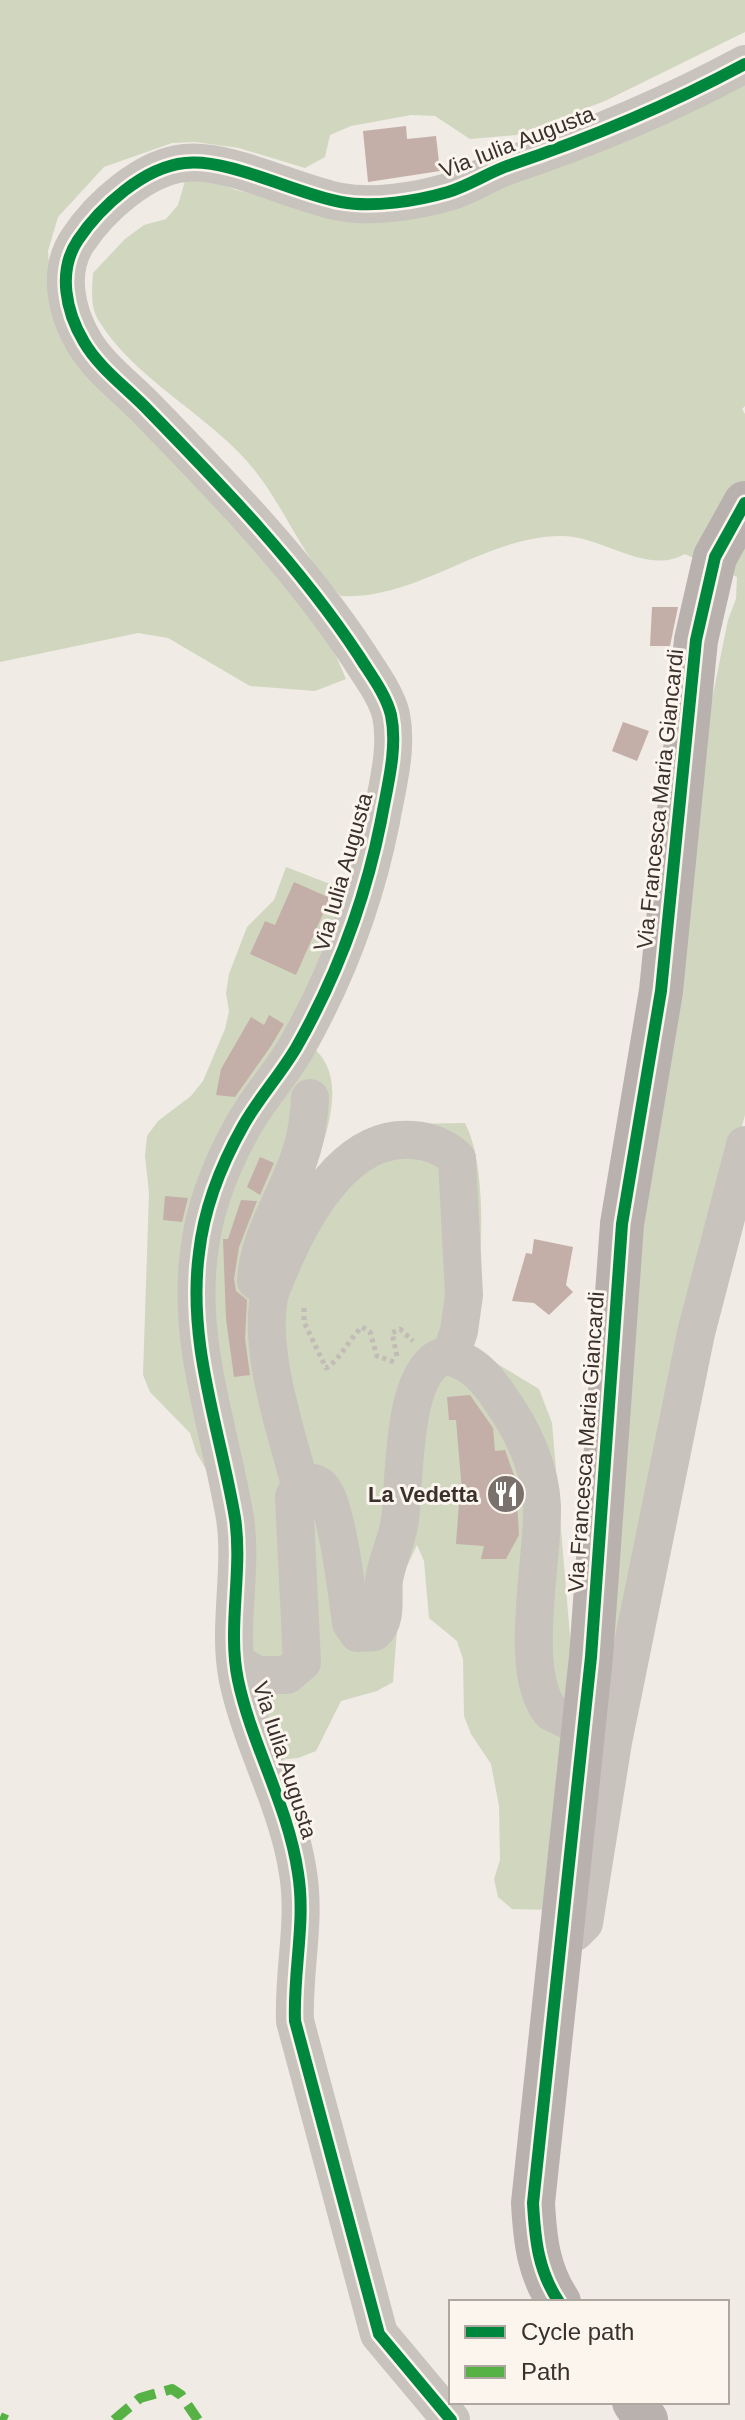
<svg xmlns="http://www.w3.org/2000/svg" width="745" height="2420" viewBox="0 0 745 2420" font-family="Helvetica,sans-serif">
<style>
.green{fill:#d1d6bf}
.building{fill:#c3afa7}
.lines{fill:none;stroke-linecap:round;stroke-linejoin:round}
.path{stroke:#c2bbb6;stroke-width:5;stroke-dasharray:4 4;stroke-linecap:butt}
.minor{stroke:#c9c3be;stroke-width:38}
.major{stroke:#b8b1ad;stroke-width:44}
.quiet{stroke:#57b246;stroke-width:10;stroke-dasharray:20 10;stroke-linecap:butt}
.cycleway-casing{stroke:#fbf5ee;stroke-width:17}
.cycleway{stroke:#00873e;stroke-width:12}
.labels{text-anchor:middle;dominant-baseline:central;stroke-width:6;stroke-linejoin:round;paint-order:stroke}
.street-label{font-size:22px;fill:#3b302b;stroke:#fbf5ee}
.poi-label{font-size:22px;font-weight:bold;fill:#3b302b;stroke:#fbf5ee;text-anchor:end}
</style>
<rect width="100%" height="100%" fill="#f0ebe5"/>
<path class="green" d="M 0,0 L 745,0 L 745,32 L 605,101 L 516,135 L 470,139 L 435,116 L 411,115 L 351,126 L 330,135 L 325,157 L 305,168 L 239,148 L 195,142 L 172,143 L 104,167 L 58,217 L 48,251 L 52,302 L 266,559 L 332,647 L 346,679 L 315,691 L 250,686 L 168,638 L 138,633 L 0,662 Z
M 745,82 L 745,406 L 742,409 L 745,414 L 745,1115 L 720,1203 L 609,1722 L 638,1246 L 706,729 L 728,620 L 736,599 L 737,577 L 685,554 C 646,576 602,535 560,536 C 483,537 418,600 341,596 C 301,558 284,502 246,460 C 204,413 132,376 99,321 C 90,308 92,289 93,273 L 125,239 L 144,225 L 166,219 L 178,205 L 185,181 L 204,178 L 236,190 L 329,213 Z
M 286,867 L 369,899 L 310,1045 C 355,1079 320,1148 307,1192 L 406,1124 L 465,1123 C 492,1176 479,1290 471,1348 L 539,1389 L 552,1423 L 575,1695 L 551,1910 L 512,1909 L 498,1897 L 494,1879 L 500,1860 L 499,1806 L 491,1764 L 471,1734 L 464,1716 L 463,1659 L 457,1641 L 429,1618 L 424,1561 L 417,1545 L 401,1579 L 393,1682 L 377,1691 L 341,1701 L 316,1751 L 298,1758 L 257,1762 L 224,1500 L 196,1452 L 190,1433 L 150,1392 L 143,1375 L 149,1193 L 145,1156 L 147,1136 L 158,1121 L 191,1096 L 203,1081 L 225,1029 L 229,1011 L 226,993 L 229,974 L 247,927 L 274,900 Z"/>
<path class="building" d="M 406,126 L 407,139 L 436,136 L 440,171 L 368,182 L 363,131 Z
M 652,607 L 678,607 L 670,646 L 650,646 Z
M 623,722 L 649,731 L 637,761 L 612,751 Z
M 294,882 L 330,898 L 296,975 L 250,954 L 265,921 L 275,925 Z
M 269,1015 L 284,1024 L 271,1046 L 235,1097 L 216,1095 L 221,1069 L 251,1017 L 264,1025 Z
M 260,1157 L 274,1163 L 260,1195 L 247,1187 Z
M 165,1196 L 188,1198 L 182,1222 L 163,1220 Z
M 241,1200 L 257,1201 L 239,1247 L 234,1279 L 236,1291 L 247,1300 L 245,1339 L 250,1375 L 234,1377 L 226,1319 L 223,1239 L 228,1239 Z
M 534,1239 L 573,1247 L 566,1285 L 573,1292 L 549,1315 L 534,1303 L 512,1301 L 526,1253 L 532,1254 Z
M 470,1395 L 493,1428 L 495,1451 L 505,1450 L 516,1481 L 519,1535 L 506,1559 L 481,1559 L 484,1546 L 456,1544 L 459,1503 L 463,1503 L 456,1420 L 449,1420 L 447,1397 Z"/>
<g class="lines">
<path class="path" d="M 304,1308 L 304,1322 L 326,1368 C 340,1360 349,1339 362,1327 L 370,1332 L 377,1356 L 394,1362
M 397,1356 L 392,1333 L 400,1329 L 413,1341"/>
<path class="minor" d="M 256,1281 C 258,1242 278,1211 292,1176 C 303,1152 309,1124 310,1098
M 300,1484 C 308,1481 318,1482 323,1490 C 338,1511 347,1595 351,1623 L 358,1633 L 374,1632 C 388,1619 382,1597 384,1580 C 387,1560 397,1541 400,1520 C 405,1482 401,1369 444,1356 C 467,1358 485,1376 497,1394 C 521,1427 540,1464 542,1506 C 544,1557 517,1672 551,1712 L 584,1728
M 237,1663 L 257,1675 L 287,1675 L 302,1662 L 294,1497 L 300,1484 C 286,1432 257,1347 270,1293 C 292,1235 338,1133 413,1140 C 429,1141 447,1148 457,1159 L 464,1295 L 459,1331 L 450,1357
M 561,1934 L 575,1932 L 584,1923 L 613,1742 L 696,1333 L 745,1145
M 451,2420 L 379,2334 L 295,2021 C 293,1971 306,1922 298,1873 C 288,1805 252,1746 238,1680 C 227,1628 243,1571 235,1518 C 220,1429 187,1344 199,1253 C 204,1208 221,1165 243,1126 C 258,1099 280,1075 296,1048 C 336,978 365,901 381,821 C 387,787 398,749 391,715 C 386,694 370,674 359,656 C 299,565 223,487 148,410 C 127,388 99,368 84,342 C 66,312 57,271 78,240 C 100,207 144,167 185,163 C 229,158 296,194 341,202 C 373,208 417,201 448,192 C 469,186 489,172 510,165 C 591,138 669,105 745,64"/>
<path class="major" d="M 559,2302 C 538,2271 535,2239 533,2203 L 591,1657 L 622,1224 L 661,991 L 696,640 L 715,557 L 745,503
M 634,2402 L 646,2420"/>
<path class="quiet" d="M 0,2417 L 7,2420
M 114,2420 L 140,2398 L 172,2389 L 181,2395 L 198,2420"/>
<g class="cycleway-casing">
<path id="cycleway" d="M 559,2302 C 538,2271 535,2239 533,2203 L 591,1657 L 622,1224 L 661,991 L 696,640 L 715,557 L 745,503
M 451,2420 L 379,2334 L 295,2021 C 293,1971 306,1922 298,1873 C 288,1805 252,1746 238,1680 C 227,1628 243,1571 235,1518 C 220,1429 187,1344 199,1253 C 204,1208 221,1165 243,1126 C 258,1099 280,1075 296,1048 C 336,978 365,901 381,821 C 387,787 398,749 391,715 C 386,694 370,674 359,656 C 299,565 223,487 148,410 C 127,388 99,368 84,342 C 66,312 57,271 78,240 C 100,207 144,167 185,163 C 229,158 296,194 341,202 C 373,208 417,201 448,192 C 469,186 489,172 510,165 C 591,138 669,105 745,64"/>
</g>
<use href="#cycleway" class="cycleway"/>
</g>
<defs>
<g id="restaurant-disc" transform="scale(2)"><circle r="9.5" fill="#7a716c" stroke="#fbf5ee"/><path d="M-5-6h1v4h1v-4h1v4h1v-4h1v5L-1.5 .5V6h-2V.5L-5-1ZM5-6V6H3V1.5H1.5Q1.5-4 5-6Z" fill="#fff"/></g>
</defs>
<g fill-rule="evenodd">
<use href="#restaurant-disc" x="506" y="1494"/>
</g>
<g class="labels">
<g class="street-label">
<text transform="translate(517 142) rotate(-21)">Via Iulia Augusta</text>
<text transform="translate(660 799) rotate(-84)">Via Francesca Maria Giancardi</text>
<text transform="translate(343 872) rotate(-74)">Via Iulia Augusta</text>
<text transform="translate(586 1442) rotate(-86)">Via Francesca Maria Giancardi</text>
<text transform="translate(285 1760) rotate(72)">Via Iulia Augusta</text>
</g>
<g class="poi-label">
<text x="478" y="1494">La Vedetta</text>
</g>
</g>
<rect x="449" y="2300" width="280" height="104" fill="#fbf5ee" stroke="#aea6a0" stroke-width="2"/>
<rect x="465" y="2326" width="40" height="12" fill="#00873e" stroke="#aea6a0" stroke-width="2"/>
<text x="521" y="2340" font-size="24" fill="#3b302b">Cycle path</text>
<rect x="465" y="2366" width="40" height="12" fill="#57b246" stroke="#aea6a0" stroke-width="2"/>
<text x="521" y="2380" font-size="24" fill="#3b302b">Path</text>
</svg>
